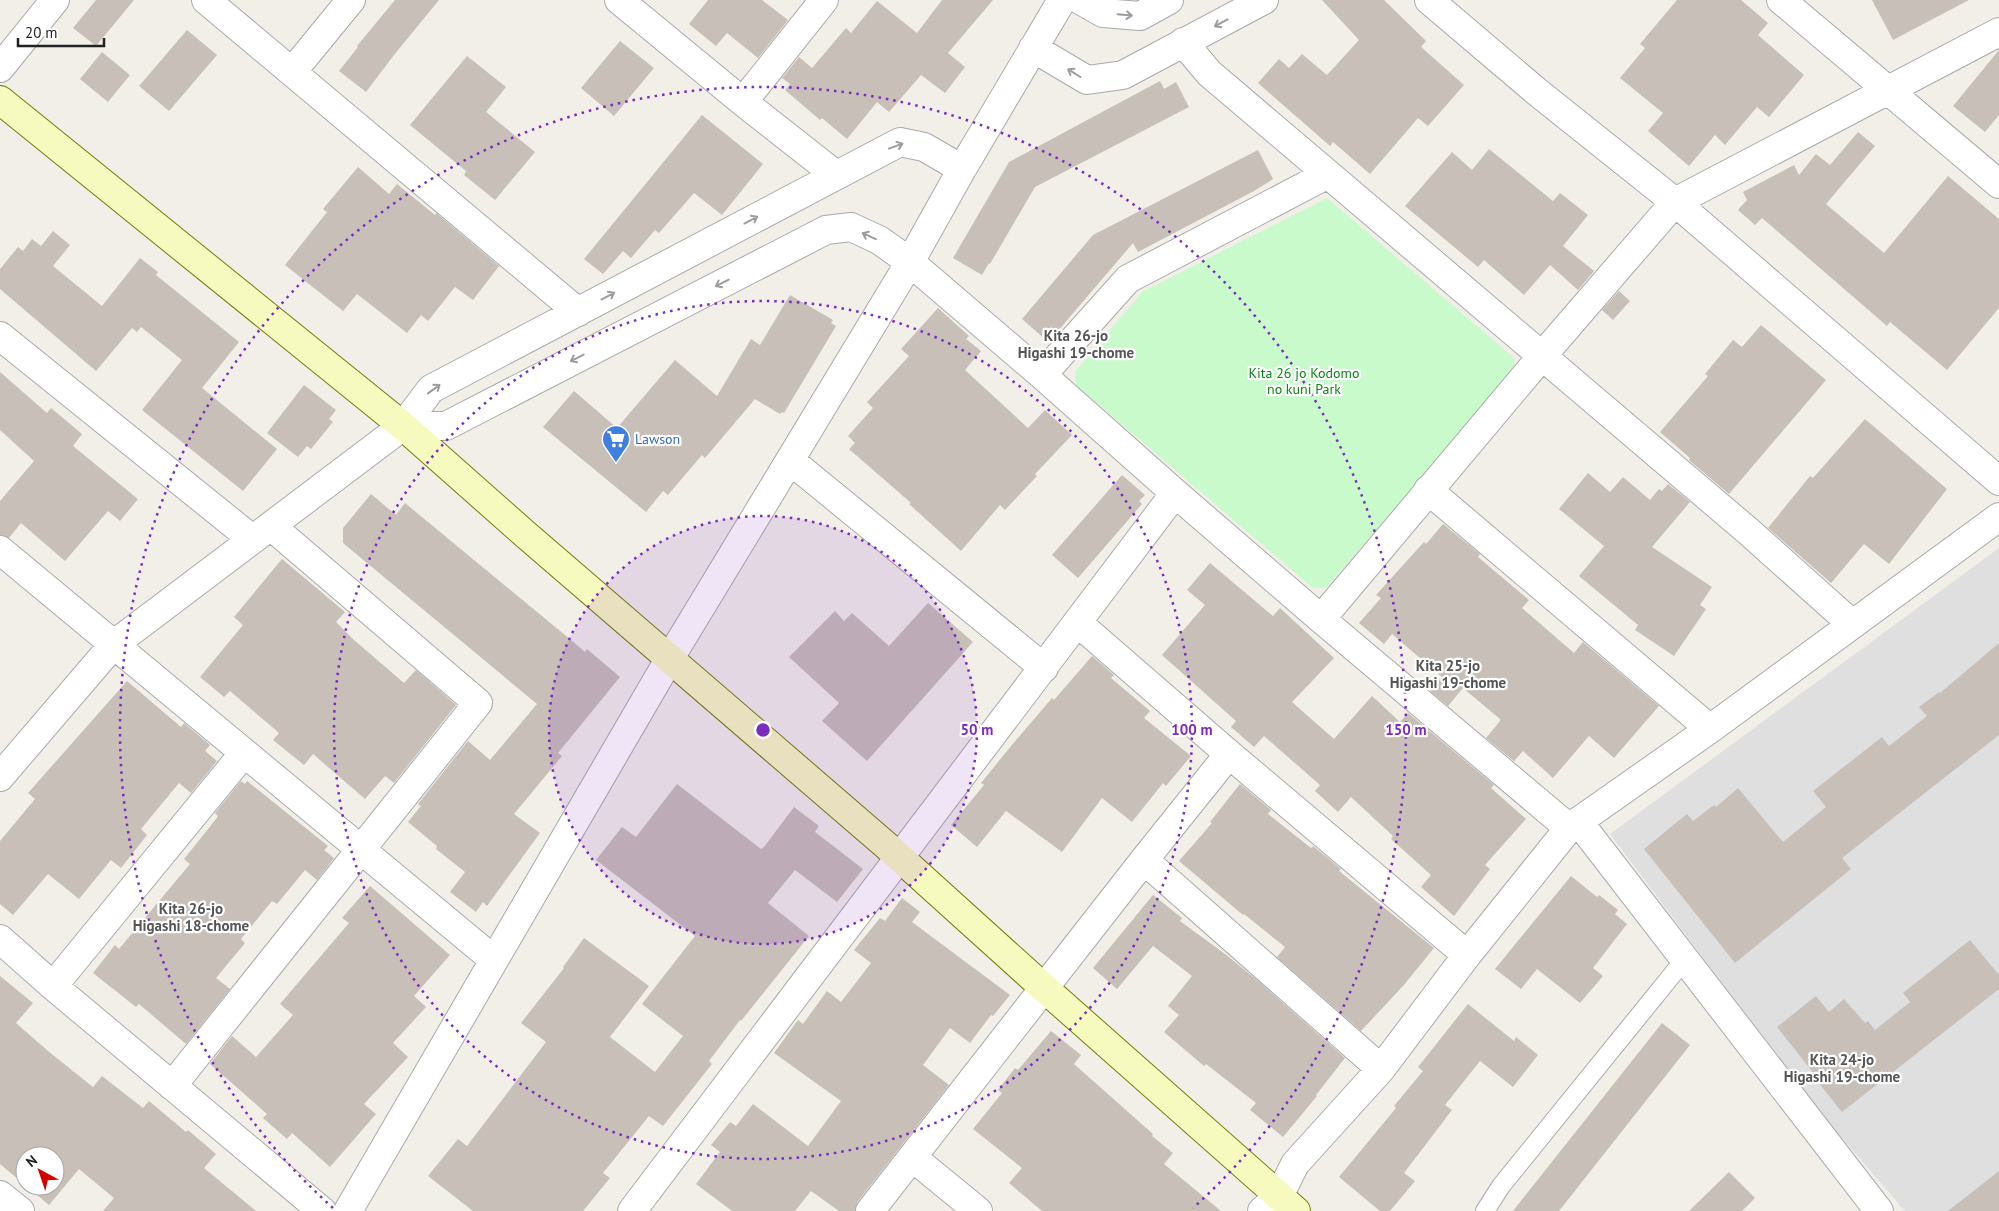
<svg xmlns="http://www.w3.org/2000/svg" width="1999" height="1211" viewBox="0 0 1999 1211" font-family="'PT Sans',sans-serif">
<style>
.residential{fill:#e0dfdf}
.park{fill:#c8facc}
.building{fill:#c7bfb8}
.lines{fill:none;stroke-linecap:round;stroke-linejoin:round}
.lane-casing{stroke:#a9a9a9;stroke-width:20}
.street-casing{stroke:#a9a9a9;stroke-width:30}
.secondary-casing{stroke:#707d05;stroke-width:30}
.lane{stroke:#fff;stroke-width:18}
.street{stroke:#fff;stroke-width:28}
.secondary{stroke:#f7fabf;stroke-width:28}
.oneway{stroke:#9c9c9c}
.ring{fill:none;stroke:#7b2cbf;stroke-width:2.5;stroke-dasharray:2.5 5}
.labels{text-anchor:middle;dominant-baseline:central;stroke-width:4.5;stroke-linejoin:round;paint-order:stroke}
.park-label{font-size:14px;fill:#0c8416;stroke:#fff}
.shop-label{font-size:14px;fill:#366cbe;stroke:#fff;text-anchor:start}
.neighbourhood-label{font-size:15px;font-weight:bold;fill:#555;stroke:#fff}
.centre{fill:#7b2cbf;stroke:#fff;stroke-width:2.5}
.ring-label{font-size:15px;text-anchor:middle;font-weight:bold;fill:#7b2cbf;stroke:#fff;stroke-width:4.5;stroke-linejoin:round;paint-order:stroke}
</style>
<rect width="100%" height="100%" fill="#f2efe9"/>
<path class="residential" d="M 1999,548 L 1999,1211 L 1905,1211 L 1817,1109 L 1610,834 Z"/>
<path class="park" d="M 1327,198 L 1514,358 L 1514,368 L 1327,587 L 1313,588 L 1076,385 L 1075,372 L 1142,292 Z"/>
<path class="building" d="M 96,0 L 134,0 L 96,46 L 73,28 Z
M 395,0 L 439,0 L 394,55 L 366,92 L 339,71 L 358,47 L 357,46 Z
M 708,0 L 762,0 L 788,20 L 758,58 L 727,33 L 716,46 L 689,24 Z
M 942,0 L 993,0 L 948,53 L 965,67 L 945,93 L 921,75 L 889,112 L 877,102 L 847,139 L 822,118 L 820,120 L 785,90 L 790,84 L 782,78 L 799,57 L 812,68 L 846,28 L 851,33 L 877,1 L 917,33 Z
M 1322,0 L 1384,0 L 1426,41 L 1421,47 L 1464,85 L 1428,126 L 1418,118 L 1370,174 L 1333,142 L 1330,146 L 1258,83 L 1279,59 L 1289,68 L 1302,54 L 1327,75 L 1359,40 Z
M 1677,0 L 1741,0 L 1768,23 L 1758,35 L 1804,75 L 1769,117 L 1757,107 L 1725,145 L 1715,135 L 1689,166 L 1648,131 L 1663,113 L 1620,78 L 1645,48 L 1640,44 Z
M 1872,0 L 1969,0 L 1893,40 Z
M 187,30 L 217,55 L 169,111 L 139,86 Z
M 620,41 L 654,68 L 614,116 L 581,88 Z
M 1999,50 L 1999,115 L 1985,132 L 1953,106 Z
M 102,52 L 130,75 L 108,102 L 80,79 Z
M 467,56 L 506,87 L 486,112 L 535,152 L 495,200 L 464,175 L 466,171 L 410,125 Z
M 1160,81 L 1164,89 L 1176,82 L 1189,107 L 1035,187 L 990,264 L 989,263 L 982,275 L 953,258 L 1009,162 Z
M 702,115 L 763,164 L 722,215 L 694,193 L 659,233 L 655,230 L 631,258 L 623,251 L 603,274 L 584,259 Z
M 1858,132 L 1875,146 L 1826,204 L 1884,253 L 1948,176 L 1999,219 L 1999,308 L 1947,370 L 1890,322 L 1887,326 L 1762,218 L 1755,225 L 1738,210 L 1747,200 L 1743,192 L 1794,165 L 1799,175 L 1816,154 L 1830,165 Z
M 1489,149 L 1553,201 L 1560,193 L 1588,215 L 1563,246 L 1594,271 L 1578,290 L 1550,265 L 1524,295 L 1484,260 L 1478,267 L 1405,206 L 1452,152 L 1472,170 Z
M 1258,150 L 1273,179 L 1254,191 L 1138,252 L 1133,243 L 1057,332 L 1056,331 L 1047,341 L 1022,319 L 1093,235 Z
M 358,167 L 389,194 L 397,184 L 435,215 L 436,213 L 499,266 L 473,300 L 455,287 L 428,321 L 421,315 L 407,333 L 357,294 L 343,311 L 285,265 L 327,212 L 323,209 Z
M 53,231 L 70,245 L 53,266 L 102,306 L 140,258 L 158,272 L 156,275 L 239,342 L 202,388 L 277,449 L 243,491 L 142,410 L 182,360 L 141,327 L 137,332 L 132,328 L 96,371 L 0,289 L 0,269 L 18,247 L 23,251 L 32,239 L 41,246 Z
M 1619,291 L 1630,301 L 1613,320 L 1602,310 Z
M 790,295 L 833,320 L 831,323 L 836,326 L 784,413 L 782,412 L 780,414 L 755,399 L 705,458 L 702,455 L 668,495 L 663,491 L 646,512 L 543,427 L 574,391 L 617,428 L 675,360 L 717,396 L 751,339 L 760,345 Z
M 938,308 L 969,336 L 966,339 L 981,351 L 965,370 L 1028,428 L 1045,410 L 1072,435 L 1035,474 L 1037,476 L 1005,510 L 1000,505 L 961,551 L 909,504 L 911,503 L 849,449 L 855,443 L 848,436 L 873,408 L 867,402 L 909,356 L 901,349 Z
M 1761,325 L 1826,380 L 1729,494 L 1689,460 L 1690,458 L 1660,432 L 1708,376 L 1705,374 L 1733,340 L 1742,347 Z
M 0,372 L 47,413 L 51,408 L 82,434 L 73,446 L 138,499 L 120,521 L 108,511 L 65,561 L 21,523 L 9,538 L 0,535 L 0,501 L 34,461 L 0,430 Z
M 304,385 L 336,410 L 329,419 L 333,422 L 311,449 L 307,446 L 298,457 L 267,433 Z
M 1865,419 L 1947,489 L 1889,564 L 1864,544 L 1831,583 L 1768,528 L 1810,476 L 1813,478 Z
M 1588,473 L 1610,492 L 1623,477 L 1650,500 L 1659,489 L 1662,491 L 1668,484 L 1690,502 L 1652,547 L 1712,587 L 1700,605 L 1706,609 L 1674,656 L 1635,630 L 1638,625 L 1579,576 L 1604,546 L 1559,509 Z
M 1122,475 L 1145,495 L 1139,501 L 1142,504 L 1078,578 L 1052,555 Z
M 371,494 L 396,515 L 405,503 L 571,640 L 585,652 L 587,649 L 620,677 L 558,753 L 562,756 L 514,814 L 540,833 L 487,906 L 483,902 L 476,912 L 450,892 L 465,872 L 436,849 L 437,846 L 408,822 L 421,806 L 418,804 L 468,741 L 490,760 L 537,704 L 343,543 L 343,528 Z
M 1443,524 L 1480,554 L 1478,557 L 1529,600 L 1522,608 L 1574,653 L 1583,642 L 1659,706 L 1614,758 L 1589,736 L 1553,778 L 1523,751 L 1514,761 L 1486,738 L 1500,721 L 1500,719 L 1463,688 L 1448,706 L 1430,691 L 1442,677 L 1392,634 L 1384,644 L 1359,623 L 1381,598 L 1376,595 L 1424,542 L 1426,544 Z
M 282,559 L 345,612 L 336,622 L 354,640 L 404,683 L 416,670 L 456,705 L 394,783 L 385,776 L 365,799 L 313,754 L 304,765 L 273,740 L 279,733 L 230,691 L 224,697 L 200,677 L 243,625 L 234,617 Z
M 1210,563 L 1273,616 L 1280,608 L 1334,658 L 1292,702 L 1334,739 L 1372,696 L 1400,722 L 1408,713 L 1494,785 L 1491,788 L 1526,819 L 1485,865 L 1490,869 L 1454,916 L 1421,887 L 1431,875 L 1391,839 L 1393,836 L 1351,797 L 1338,812 L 1315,791 L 1320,785 L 1264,736 L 1254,747 L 1231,727 L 1236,721 L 1162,655 L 1205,605 L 1187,590 Z
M 928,603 L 973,642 L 867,761 L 822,721 L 839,703 L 789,657 L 835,611 L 844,621 L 852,613 L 889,646 Z
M 1999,643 L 1999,735 L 1842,858 L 1851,869 L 1735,963 L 1644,849 L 1687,814 L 1693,821 L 1714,805 L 1716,807 L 1738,788 L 1783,842 L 1826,807 L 1813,791 L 1882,737 L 1889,746 L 1927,716 L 1919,707 L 1939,692 L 1940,693 Z
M 1092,656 L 1114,675 L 1111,678 L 1150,711 L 1144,718 L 1191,756 L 1166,786 L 1163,783 L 1132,822 L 1102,798 L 1062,852 L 1006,811 L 977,847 L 951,825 L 984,785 L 981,783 L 1011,746 L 1052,698 L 1054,700 Z
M 127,681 L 181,727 L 184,723 L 210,745 L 205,751 L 217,761 L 191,793 L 179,783 L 141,829 L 147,835 L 121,868 L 111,860 L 79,899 L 48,874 L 13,915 L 0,904 L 0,841 L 35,799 L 28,793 Z
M 241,781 L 245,784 L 247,781 L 328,846 L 324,850 L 334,858 L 317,880 L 305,870 L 277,904 L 272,901 L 241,939 L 245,943 L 216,978 L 230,989 L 186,1044 L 139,1004 L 136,1007 L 93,973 L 115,945 L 119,949 L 190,864 L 184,859 L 216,819 L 218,816 L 215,813 Z
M 677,784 L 761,849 L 764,847 L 794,807 L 819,826 L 815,832 L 863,869 L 837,902 L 795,870 L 768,903 L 809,936 L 741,1021 L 740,1020 L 709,1061 L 712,1064 L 663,1126 L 649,1116 L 603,1173 L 610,1178 L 583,1211 L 473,1211 L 428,1176 L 458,1139 L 467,1146 L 546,1042 L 521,1023 L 564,968 L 563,967 L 584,938 L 649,986 L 610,1037 L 655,1072 L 683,1036 L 642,1004 L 695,936 L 596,860 L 622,827 L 636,837 Z
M 1240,784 L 1271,810 L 1268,814 L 1311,848 L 1313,846 L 1329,859 L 1341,869 L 1339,871 L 1434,948 L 1403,986 L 1361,1031 L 1277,957 L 1285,947 L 1244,914 L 1243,915 L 1179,861 L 1212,823 L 1210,822 Z
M 1571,876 L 1597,897 L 1599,895 L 1618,910 L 1615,914 L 1627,924 L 1593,968 L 1603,976 L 1580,1003 L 1537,969 L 1521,989 L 1495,969 Z
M 370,886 L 450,955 L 414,996 L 426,1007 L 393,1043 L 408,1057 L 364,1104 L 376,1114 L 330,1167 L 292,1133 L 287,1139 L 263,1118 L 267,1114 L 210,1064 L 232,1036 L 256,1057 L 293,1015 L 280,1004 L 349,923 L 342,918 Z
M 1153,895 L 1182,918 L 1180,921 L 1225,954 L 1258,981 L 1345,1058 L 1316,1095 L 1317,1096 L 1283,1137 L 1250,1110 L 1256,1103 L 1206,1064 L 1204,1066 L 1164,1032 L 1179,1015 L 1168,1006 L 1192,976 L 1153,946 L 1117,989 L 1093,968 Z
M 902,898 L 920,912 L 912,922 L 1010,995 L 993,1016 L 991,1015 L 970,1043 L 950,1028 L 923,1065 L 949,1085 L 858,1201 L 855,1211 L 839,1211 L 811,1191 L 795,1211 L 732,1211 L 696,1184 L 720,1152 L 711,1145 L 730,1122 L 736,1126 L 753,1104 L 808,1146 L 841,1101 L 774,1053 L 798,1020 L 803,1024 L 827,991 L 841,1002 L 871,963 L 854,950 L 880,918 L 885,921 Z
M 1970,940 L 1999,975 L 1999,989 L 1842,1112 L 1817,1081 L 1819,1080 L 1777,1027 L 1816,996 L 1829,1012 L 1844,999 L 1865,1023 L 1868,1021 L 1875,1030 L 1910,1002 L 1903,993 Z
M 0,976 L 33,1003 L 16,1023 L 48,1051 L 93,1087 L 102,1076 L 143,1108 L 149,1101 L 186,1132 L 188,1130 L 216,1154 L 204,1168 L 256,1211 L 103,1211 L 114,1198 L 79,1169 L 49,1205 L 27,1186 L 55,1186 L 55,1156 L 25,1156 L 25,1185 L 0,1164 Z
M 1468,1004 L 1514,1041 L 1516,1037 L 1538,1055 L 1513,1087 L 1480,1061 L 1445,1105 L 1452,1110 L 1404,1173 L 1415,1181 L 1390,1211 L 1380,1211 L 1339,1177 L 1396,1108 L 1394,1106 L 1423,1071 L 1418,1067 Z
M 1662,1023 L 1690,1045 L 1559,1211 L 1513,1211 Z
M 1051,1031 L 1081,1055 L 1074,1064 L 1153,1134 L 1152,1136 L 1173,1153 L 1164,1164 L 1221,1211 L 1042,1211 L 1009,1183 L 1022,1168 L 973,1129 L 1002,1093 L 998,1090 L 1015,1068 L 1018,1070 Z
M 1999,1171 L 1999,1211 L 1948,1211 Z
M 1729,1172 L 1755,1198 L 1742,1211 L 1689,1211 Z"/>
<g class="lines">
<g class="lane-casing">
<path id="lane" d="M 1485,1211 L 1501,1186 L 1685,959"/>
</g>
<g class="street-casing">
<path id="street" d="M 206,0 L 578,312
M 619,0 L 743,102 L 836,175
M 1080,0 L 1103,13 L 1140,16 L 1169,0
M 1429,0 L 1536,91 L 1675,202 L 1999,481
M 1781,0 L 1999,184
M 1183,42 L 1209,73 L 1748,531 L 1852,624
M 1033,48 L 1087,80 L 1123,75 L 1264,0
M 0,68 L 55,0
M 292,72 L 351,0
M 743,102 L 824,0
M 0,336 L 252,539
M 1042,375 L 1128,279 L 1328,174
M 403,426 L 446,426 L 826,230 L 851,227 L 879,240 L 910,262 L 1042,375 L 1175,493 L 1321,619 L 1569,828
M 791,461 L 1044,668
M 1428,490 L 1710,729
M 0,550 L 494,960
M 1321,619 L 1542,356 L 1675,202 L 1999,32
M 1078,623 L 1229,754 L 1467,955
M 0,777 L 113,645 L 403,426 L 431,389 L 900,142 L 924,147 L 962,169
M 1578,821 L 1879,1211
M 1144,860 L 1381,1069
M 0,939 L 53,986 L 322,1211
M 53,986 L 244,753
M 172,1086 L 478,703 L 271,526
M 912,1157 L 978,1211
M 0,1195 L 20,1211
M 348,1211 L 670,658 L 910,262 L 962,169 L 1062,0
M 632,1211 L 1175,493
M 870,1211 L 1144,860 L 1229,754
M 1262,1211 L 1279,1196 L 1295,1164 L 1381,1069 L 1467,955 L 1569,828 L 1710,729 L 1999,517"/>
</g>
<g class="secondary-casing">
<path id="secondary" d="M 0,100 L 403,426 L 525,534 L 888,847 L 1044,988 L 1296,1211"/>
</g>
<use href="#lane" class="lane"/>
<use href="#street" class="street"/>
<use href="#secondary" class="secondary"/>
</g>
<defs><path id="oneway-shaft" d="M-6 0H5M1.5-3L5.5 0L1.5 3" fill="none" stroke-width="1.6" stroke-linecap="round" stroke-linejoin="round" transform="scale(1.25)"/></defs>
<g class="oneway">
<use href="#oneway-shaft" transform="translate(1125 15) rotate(5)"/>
<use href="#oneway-shaft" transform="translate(1221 23) rotate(152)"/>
<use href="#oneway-shaft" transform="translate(1074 73) rotate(-148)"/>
<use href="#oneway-shaft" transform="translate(896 146) rotate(-20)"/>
<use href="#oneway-shaft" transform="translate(751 220) rotate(-28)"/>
<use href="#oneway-shaft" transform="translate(869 236) rotate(-156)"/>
<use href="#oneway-shaft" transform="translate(722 283) rotate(153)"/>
<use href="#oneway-shaft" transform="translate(608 296) rotate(-28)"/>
<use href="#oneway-shaft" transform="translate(577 358) rotate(153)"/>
<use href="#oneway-shaft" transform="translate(434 389) rotate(-36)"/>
</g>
<circle cx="763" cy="730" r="214" fill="#7b2cbf" fill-opacity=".12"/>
<g class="ring">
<circle cx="763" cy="730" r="214"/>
<circle cx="763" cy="730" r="429"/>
<path d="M333 1208A643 643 0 1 1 1193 1208"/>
</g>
<defs>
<g id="supermarket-pin" transform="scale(1.4375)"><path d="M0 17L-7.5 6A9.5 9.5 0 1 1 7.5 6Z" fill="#3f7fe0" stroke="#fff"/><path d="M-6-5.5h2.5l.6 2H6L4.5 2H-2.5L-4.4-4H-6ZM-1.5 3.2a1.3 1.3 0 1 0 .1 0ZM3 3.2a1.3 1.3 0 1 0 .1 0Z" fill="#fff"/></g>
</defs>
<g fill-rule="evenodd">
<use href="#supermarket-pin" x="616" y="439"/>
</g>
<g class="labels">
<g class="park-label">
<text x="1304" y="373">Kita 26 jo Kodomo<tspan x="1304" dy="16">no kuni Park</tspan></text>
</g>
<g class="shop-label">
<text x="635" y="439">Lawson</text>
</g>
<g class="neighbourhood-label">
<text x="1076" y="335">Kita 26-jo<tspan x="1076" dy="17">Higashi 19-chome</tspan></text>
<text x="1448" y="665">Kita 25-jo<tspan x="1448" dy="17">Higashi 19-chome</tspan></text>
<text x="191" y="908">Kita 26-jo<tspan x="191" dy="17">Higashi 18-chome</tspan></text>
<text x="1842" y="1059">Kita 24-jo<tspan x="1842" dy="17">Higashi 19-chome</tspan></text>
</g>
</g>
<circle cx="763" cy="730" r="8" class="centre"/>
<g class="ring-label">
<text x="977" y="735">50 m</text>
<text x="1192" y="735">100 m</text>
<text x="1406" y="735">150 m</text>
</g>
<g transform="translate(40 1171) rotate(320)"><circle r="24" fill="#ffffff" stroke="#a7a7a7"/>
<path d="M0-4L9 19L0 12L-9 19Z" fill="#d40000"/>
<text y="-8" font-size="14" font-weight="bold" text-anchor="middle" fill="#222222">N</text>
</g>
<path d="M18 38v8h86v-8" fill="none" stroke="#222222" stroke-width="2.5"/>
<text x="25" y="38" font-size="15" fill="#222222" stroke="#ffffff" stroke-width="4" paint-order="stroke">20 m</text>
</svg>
